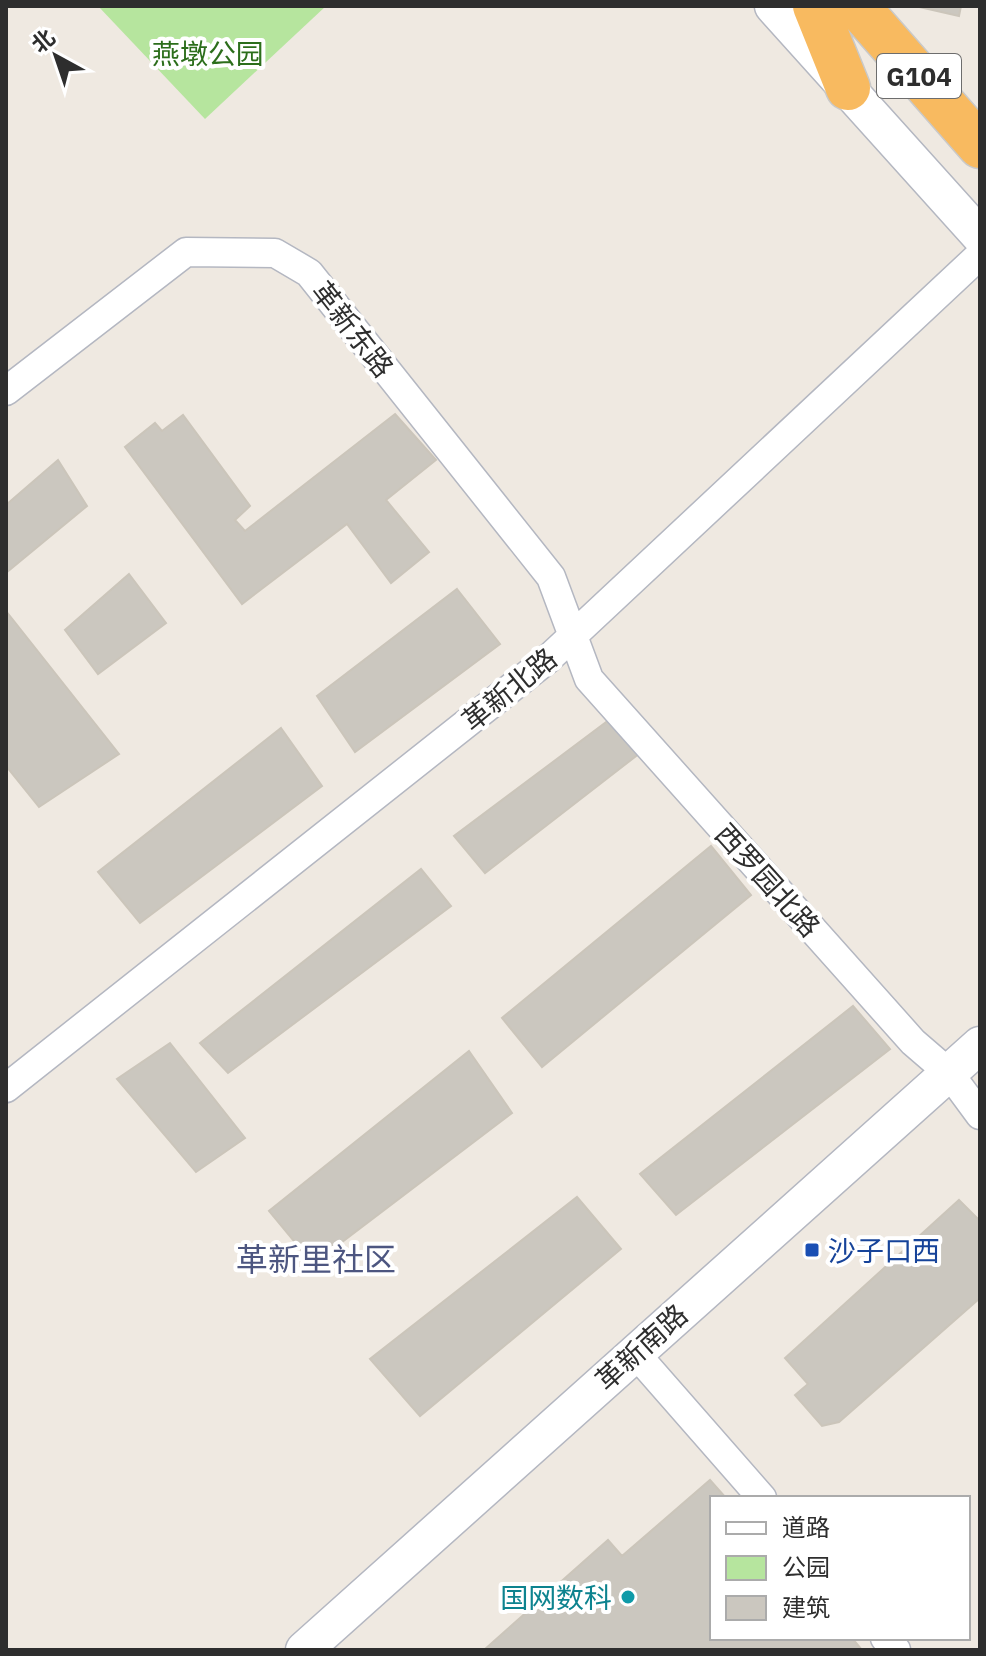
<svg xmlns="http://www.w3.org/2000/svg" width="986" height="1656" viewBox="0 0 986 1656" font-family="'IBM Plex Sans','Noto Sans SC',sans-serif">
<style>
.green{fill:#b6e59e}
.building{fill:#cbc7bf;stroke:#cbc5ba;stroke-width:2}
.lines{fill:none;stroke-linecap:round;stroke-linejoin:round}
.minor-casing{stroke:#b4b7c1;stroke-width:31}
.tertiary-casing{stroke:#b4b7c1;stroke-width:39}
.trunk-casing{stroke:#c9c9c9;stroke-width:47}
.minor{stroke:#fff;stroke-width:28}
.tertiary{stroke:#fff;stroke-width:36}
.trunk{stroke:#f8ba60;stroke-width:44}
.transit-dot{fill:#1a4fb4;stroke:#fff;stroke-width:3}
.culture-dot{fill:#0f9aa8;stroke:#fff;stroke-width:3}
.labels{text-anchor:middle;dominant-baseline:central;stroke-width:8;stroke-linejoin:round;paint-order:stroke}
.shield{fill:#fff;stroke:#6d6d6d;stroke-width:2}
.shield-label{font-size:26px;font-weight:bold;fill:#2e2e2e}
.park-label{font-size:28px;fill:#2c6e1b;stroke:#fff}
.street-label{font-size:28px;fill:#2e2e2e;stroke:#fff}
.transit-label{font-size:28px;fill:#164399;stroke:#fff;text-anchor:start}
.culture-label{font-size:28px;fill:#0d838f;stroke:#fff;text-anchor:end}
.quarter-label{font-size:32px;fill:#4d5680;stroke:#fff}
</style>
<rect width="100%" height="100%" fill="#efe9e1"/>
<path class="green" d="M 98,6 L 326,6 L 205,119 Z"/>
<path class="building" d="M 915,6 L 961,6 L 959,16 Z
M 395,414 L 436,460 L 386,500 L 429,552 L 391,583 L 347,524 L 242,604 L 125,447 L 155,423 L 162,431 L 183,415 L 250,506 L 235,520 L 245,531 Z
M 58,460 L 87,506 L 6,573 L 6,505 Z
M 129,574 L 166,623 L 98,674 L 65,630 Z
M 457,589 L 500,644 L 355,752 L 317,696 Z
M 6,611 L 119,754 L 39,807 L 6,766 Z
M 613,717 L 640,753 L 485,873 L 454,836 Z
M 281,728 L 322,786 L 140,923 L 98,872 Z
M 711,846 L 751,895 L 542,1067 L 502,1018 Z
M 421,869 L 451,906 L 228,1073 L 200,1043 Z
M 853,1006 L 890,1049 L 676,1215 L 640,1174 Z
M 170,1043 L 245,1138 L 196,1172 L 117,1079 Z
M 469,1051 L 512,1113 L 313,1264 L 269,1211 Z
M 577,1197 L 621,1249 L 420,1416 L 370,1359 Z
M 959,1200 L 980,1221 L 980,1298 L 839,1422 L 822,1426 L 795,1395 L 808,1384 L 785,1358 Z
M 710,1480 L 726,1498 L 712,1498 L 712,1638 L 852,1638 L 862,1650 L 484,1650 L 608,1540 L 622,1556 Z"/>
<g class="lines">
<g class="minor-casing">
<path id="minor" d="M 6,391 L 186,252 L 275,253 L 309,273 L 551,577 L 589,679 L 913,1042 L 949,1073 L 980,1115
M 6,1088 L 549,658 L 980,255
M 635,1353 L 762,1498
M 885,1638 L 896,1650"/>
</g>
<g class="tertiary-casing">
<path id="tertiary" d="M 773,6 L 980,236
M 304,1650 L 980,1045"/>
</g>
<g class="trunk-casing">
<path id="trunk" d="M 815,6 L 848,88
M 857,6 L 980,146"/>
</g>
<use href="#minor" class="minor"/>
<use href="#tertiary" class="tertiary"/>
<use href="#trunk" class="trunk"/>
</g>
<rect class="transit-dot" x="804" y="1242" width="16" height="16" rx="4"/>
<circle class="culture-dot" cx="628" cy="1597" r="8"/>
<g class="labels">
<rect class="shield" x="877" y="54" width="84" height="44" rx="6"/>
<g class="shield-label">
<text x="919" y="76">G104</text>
</g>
<g class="park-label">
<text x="208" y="53">燕墩公园</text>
</g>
<g class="street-label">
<text transform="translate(353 329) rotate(52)">革新东路</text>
<text transform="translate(509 689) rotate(-39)">革新北路</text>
<text transform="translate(768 880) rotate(48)">西罗园北路</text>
<text transform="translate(641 1347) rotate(-42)">革新南路</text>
</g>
<g class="transit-label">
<text x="828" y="1250">沙子口西</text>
</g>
<g class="culture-label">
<text x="612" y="1597">国网数科</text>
</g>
<g class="quarter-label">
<text x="316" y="1259">革新里社区</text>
</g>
</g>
<rect width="986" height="1656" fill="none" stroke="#2e2e2e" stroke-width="16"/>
<rect x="710" y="1496" width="260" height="144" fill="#ffffff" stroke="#ababab" stroke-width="2"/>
<rect x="726" y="1522" width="40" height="12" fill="#ffffff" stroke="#ababab" stroke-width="2"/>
<text x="782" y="1536" font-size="24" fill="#2e2e2e">道路</text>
<rect x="726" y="1556" width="40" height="24" fill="#b6e59e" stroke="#ababab" stroke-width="2"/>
<text x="782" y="1576" font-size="24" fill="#2e2e2e">公园</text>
<rect x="726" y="1596" width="40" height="24" fill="#cbc7bf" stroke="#ababab" stroke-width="2"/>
<text x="782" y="1616" font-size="24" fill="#2e2e2e">建筑</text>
<g transform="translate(56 56) rotate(320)" stroke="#ffffff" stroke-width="6" paint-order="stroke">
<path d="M0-6L14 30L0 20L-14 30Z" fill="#2e2e2e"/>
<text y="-12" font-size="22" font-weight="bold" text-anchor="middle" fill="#2e2e2e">北</text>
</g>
</svg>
